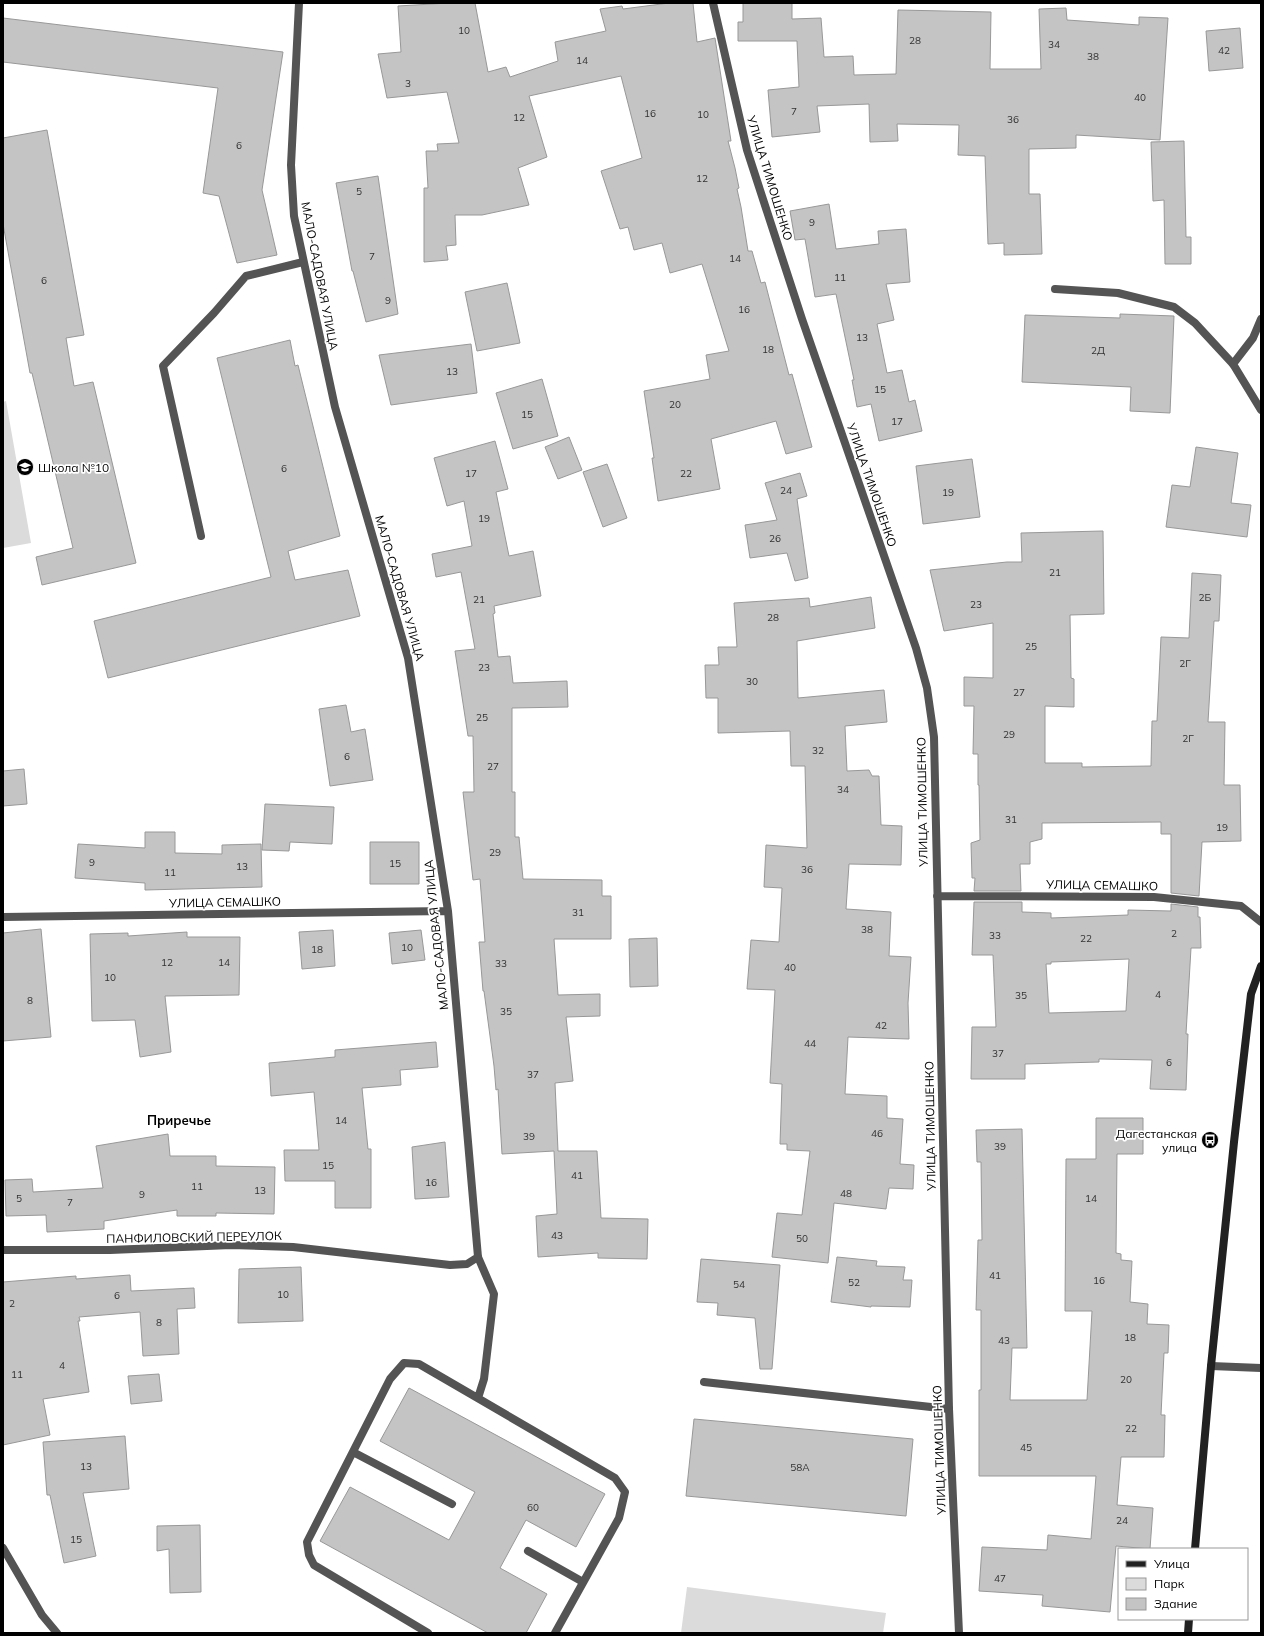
<svg xmlns="http://www.w3.org/2000/svg" width="1264" height="1636" viewBox="0 0 1264 1636" font-family="Mulish,sans-serif">
<style>
.green{fill:#dbdbdb}
.building{fill:#c4c4c4;stroke:#989898;fill-rule:evenodd}
.lines{fill:none;stroke-linecap:round;stroke-linejoin:round}
.lane{stroke:#545454;stroke-width:8}
.street{stroke:#545454;stroke-width:8}
.secondary{stroke:#212121;stroke-width:8}
.labels{text-anchor:middle;dominant-baseline:central;stroke-width:3.5;stroke-linejoin:round;paint-order:stroke}
.number-label{font-size:10px;fill:#313131}
.street-label{font-size:12px;fill:#000;stroke:#fff}
.poi-label{font-size:12px;fill:#000;stroke:#fff;text-anchor:start}
.neighbourhood-label{font-size:13px;font-weight:bold;fill:#000;stroke:#fff}
</style>
<rect width="100%" height="100%" fill="#fff"/>
<path class="green" d="M 6,401 L 31,543 L 3,548 L 3,402 Z
M 687,1587 L 886,1613 L 883,1633 L 681,1633 Z"/>
<path class="building" d="M 449,3 L 475,3 L 488,72 L 506,67 L 510,77 L 558,61 L 555,42 L 606,31 L 600,9 L 622,6 L 623,9 L 669,3 L 693,3 L 697,42 L 715,38 L 731,141 L 728,141 L 735,168 L 739,188 L 737,189 L 741,207 L 748,251 L 752,251 L 761,283 L 765,282 L 789,375 L 792,374 L 812,447 L 786,454 L 776,421 L 711,439 L 720,489 L 658,501 L 652,458 L 654,458 L 644,391 L 710,379 L 706,355 L 729,351 L 702,264 L 670,273 L 662,243 L 634,250 L 628,227 L 620,229 L 601,171 L 642,158 L 621,76 L 529,96 L 547,157 L 518,168 L 529,205 L 482,215 L 455,215 L 456,245 L 446,246 L 448,260 L 424,262 L 424,188 L 428,188 L 426,151 L 438,151 L 437,144 L 459,143 L 447,92 L 387,98 L 378,54 L 401,52 L 398,6 Z
M 743,3 L 792,3 L 792,19 L 821,18 L 824,57 L 853,56 L 854,75 L 896,74 L 898,10 L 991,12 L 990,69 L 1041,69 L 1039,9 L 1066,8 L 1067,20 L 1139,25 L 1139,17 L 1168,18 L 1160,140 L 1076,135 L 1076,148 L 1029,149 L 1029,194 L 1040,194 L 1042,254 L 1004,255 L 1004,243 L 988,244 L 985,156 L 958,155 L 959,125 L 897,124 L 898,141 L 870,142 L 869,104 L 817,106 L 820,132 L 772,137 L 768,90 L 799,87 L 797,41 L 738,41 L 738,22 L 743,22 Z
M 3,18 L 283,52 L 262,190 L 277,255 L 237,263 L 219,196 L 203,193 L 218,88 L 3,62 Z
M 1240,28 L 1243,68 L 1209,71 L 1206,31 Z
M 47,130 L 84,335 L 66,338 L 74,386 L 93,382 L 136,563 L 42,585 L 36,557 L 73,548 L 32,373 L 30,373 L 3,224 L 3,138 Z
M 1184,141 L 1186,237 L 1191,237 L 1191,264 L 1165,264 L 1164,200 L 1153,201 L 1151,142 Z
M 378,176 L 398,314 L 366,322 L 353,271 L 352,271 L 336,183 Z
M 829,204 L 836,249 L 879,244 L 878,231 L 906,229 L 910,282 L 886,284 L 894,320 L 877,324 L 887,373 L 902,370 L 909,402 L 915,400 L 922,431 L 879,441 L 871,404 L 857,407 L 852,380 L 854,380 L 836,294 L 815,297 L 805,239 L 795,240 L 790,211 Z
M 507,283 L 520,343 L 477,351 L 465,292 Z
M 1120,314 L 1174,316 L 1170,413 L 1130,411 L 1131,387 L 1022,382 L 1025,315 L 1120,318 Z
M 290,340 L 295,366 L 298,365 L 340,536 L 288,551 L 295,580 L 348,570 L 360,616 L 108,678 L 94,621 L 271,577 L 217,358 Z
M 471,344 L 477,393 L 391,405 L 379,355 Z
M 542,379 L 558,436 L 513,449 L 496,393 Z
M 569,437 L 582,470 L 558,479 L 545,447 Z
M 495,441 L 508,489 L 496,492 L 509,556 L 533,551 L 541,596 L 494,606 L 495,613 L 493,614 L 498,657 L 510,656 L 513,683 L 567,681 L 568,707 L 512,708 L 512,792 L 515,792 L 515,837 L 519,837 L 523,879 L 602,880 L 602,896 L 611,896 L 611,939 L 554,939 L 558,995 L 600,994 L 600,1016 L 566,1017 L 573,1081 L 555,1083 L 558,1151 L 597,1151 L 601,1218 L 648,1219 L 647,1259 L 598,1258 L 598,1253 L 538,1257 L 536,1216 L 557,1214 L 554,1151 L 502,1154 L 498,1089 L 496,1090 L 494,1066 L 484,991 L 483,991 L 479,942 L 485,942 L 480,879 L 473,880 L 463,792 L 474,792 L 473,736 L 468,736 L 455,651 L 475,649 L 461,572 L 436,577 L 432,554 L 472,546 L 464,501 L 447,506 L 434,458 Z
M 1196,447 L 1238,453 L 1231,503 L 1251,505 L 1247,537 L 1166,527 L 1172,485 L 1190,487 Z
M 972,459 L 980,517 L 923,524 L 916,466 Z
M 607,464 L 627,518 L 603,527 L 583,472 Z
M 800,473 L 807,496 L 797,499 L 808,578 L 795,581 L 787,553 L 750,558 L 745,525 L 777,520 L 765,483 Z
M 1103,531 L 1104,614 L 1070,615 L 1071,678 L 1074,679 L 1074,707 L 1045,706 L 1045,763 L 1082,763 L 1082,767 L 1151,766 L 1152,721 L 1157,721 L 1161,637 L 1189,638 L 1192,573 L 1221,575 L 1219,621 L 1214,621 L 1208,722 L 1225,722 L 1224,785 L 1240,785 L 1241,841 L 1202,842 L 1199,896 L 1171,893 L 1171,834 L 1161,834 L 1161,822 L 1042,823 L 1042,839 L 1030,842 L 1030,864 L 1020,864 L 1021,891 L 974,891 L 975,878 L 972,878 L 971,843 L 980,840 L 979,785 L 978,785 L 978,754 L 973,754 L 974,706 L 964,706 L 964,677 L 993,678 L 993,623 L 944,631 L 930,570 L 1007,562 L 1022,562 L 1021,533 Z
M 871,597 L 875,628 L 797,641 L 798,698 L 884,690 L 887,722 L 845,726 L 847,771 L 869,770 L 872,776 L 879,776 L 881,825 L 902,826 L 901,865 L 849,864 L 846,909 L 891,912 L 889,956 L 911,957 L 908,1003 L 909,1039 L 848,1037 L 845,1094 L 887,1096 L 887,1118 L 903,1119 L 900,1164 L 914,1165 L 913,1189 L 889,1188 L 886,1209 L 834,1203 L 828,1263 L 772,1257 L 777,1213 L 802,1215 L 810,1151 L 787,1150 L 787,1144 L 780,1144 L 782,1084 L 770,1083 L 775,990 L 747,989 L 751,940 L 779,942 L 782,888 L 764,887 L 766,845 L 807,848 L 805,766 L 791,766 L 790,731 L 718,733 L 718,698 L 706,698 L 705,665 L 719,665 L 718,647 L 737,647 L 734,603 L 809,598 L 810,607 Z
M 346,705 L 351,732 L 365,729 L 373,780 L 330,786 L 319,709 Z
M 24,769 L 27,804 L 3,806 L 3,771 Z
M 265,804 L 334,807 L 332,844 L 290,842 L 289,851 L 262,850 Z
M 145,832 L 175,832 L 175,853 L 222,854 L 222,845 L 261,844 L 262,887 L 145,890 L 145,883 L 75,878 L 78,844 L 145,848 Z
M 370,842 L 419,842 L 419,884 L 370,884 Z
M 974,902 L 1022,902 L 1022,912 L 1051,913 L 1051,918 L 1128,915 L 1128,910 L 1171,911 L 1171,904 L 1198,907 L 1198,917 L 1200,917 L 1201,948 L 1191,948 L 1186,1034 L 1188,1034 L 1186,1090 L 1150,1089 L 1152,1060 L 1099,1059 L 1099,1062 L 1025,1064 L 1025,1079 L 971,1079 L 972,1027 L 996,1027 L 993,955 L 972,955 ZM 1129,959 L 1126,1011 L 1049,1013 L 1046,964 L 1051,964 L 1051,962 Z
M 41,929 L 51,1037 L 3,1041 L 3,933 Z
M 333,930 L 335,966 L 302,969 L 299,932 Z
M 421,930 L 425,960 L 392,964 L 389,933 Z
M 187,932 L 187,937 L 240,937 L 239,995 L 165,996 L 171,1052 L 140,1057 L 135,1020 L 92,1021 L 90,934 L 128,933 L 128,936 Z
M 657,938 L 658,986 L 630,987 L 629,939 Z
M 436,1042 L 438,1067 L 400,1070 L 401,1085 L 362,1088 L 368,1149 L 371,1149 L 371,1208 L 335,1208 L 335,1181 L 285,1181 L 284,1150 L 319,1150 L 314,1092 L 271,1096 L 269,1063 L 335,1057 L 335,1050 Z
M 1096,1118 L 1143,1118 L 1143,1154 L 1117,1154 L 1116,1253 L 1121,1254 L 1121,1260 L 1132,1261 L 1130,1302 L 1148,1304 L 1147,1324 L 1169,1325 L 1168,1353 L 1164,1353 L 1161,1415 L 1165,1415 L 1164,1457 L 1121,1457 L 1117,1505 L 1153,1508 L 1150,1549 L 1116,1546 L 1110,1612 L 1042,1606 L 1043,1595 L 979,1591 L 982,1547 L 1047,1550 L 1048,1535 L 1091,1539 L 1096,1476 L 979,1476 L 979,1390 L 981,1390 L 981,1310 L 976,1310 L 978,1240 L 982,1240 L 981,1162 L 977,1162 L 976,1130 L 1022,1129 L 1027,1348 L 1012,1348 L 1010,1400 L 1087,1400 L 1092,1311 L 1065,1311 L 1066,1159 L 1096,1159 Z
M 168,1134 L 170,1156 L 216,1156 L 216,1166 L 275,1167 L 274,1214 L 216,1213 L 216,1216 L 177,1216 L 177,1210 L 104,1221 L 104,1229 L 47,1232 L 46,1215 L 6,1216 L 5,1180 L 32,1179 L 33,1192 L 103,1188 L 96,1146 Z
M 445,1142 L 449,1197 L 415,1199 L 412,1147 Z
M 837,1257 L 877,1261 L 876,1266 L 905,1267 L 903,1280 L 912,1280 L 910,1307 L 871,1306 L 871,1307 L 831,1302 Z
M 701,1259 L 780,1265 L 772,1369 L 760,1369 L 755,1318 L 717,1315 L 718,1303 L 697,1302 Z
M 301,1267 L 303,1321 L 238,1323 L 239,1269 Z
M 130,1275 L 131,1291 L 194,1288 L 195,1308 L 177,1309 L 179,1354 L 143,1356 L 140,1312 L 79,1317 L 80,1321 L 78,1321 L 89,1392 L 43,1399 L 50,1435 L 3,1445 L 3,1282 L 76,1276 L 76,1279 Z
M 159,1374 L 162,1401 L 131,1404 L 128,1376 Z
M 409,1388 L 605,1494 L 576,1547 L 526,1520 L 500,1568 L 547,1594 L 526,1633 L 488,1633 L 320,1541 L 350,1487 L 449,1540 L 475,1492 L 380,1441 Z
M 694,1419 L 913,1439 L 906,1516 L 686,1496 Z
M 125,1436 L 129,1489 L 83,1493 L 96,1556 L 64,1563 L 50,1495 L 47,1495 L 43,1442 Z
M 200,1525 L 201,1592 L 170,1593 L 169,1549 L 157,1551 L 157,1526 Z"/>
<g class="lines">
<path class="lane" d="M 1055,289 L 1118,293 L 1174,307 L 1195,323 L 1233,364
M 201,536 L 163,366 L 214,313 L 246,276 L 303,262
M 478,1257 L 494,1294 L 484,1379 L 478,1398
M 704,1382 L 949,1409
M 353,1452 L 452,1504
M 528,1551 L 583,1582
M 428,1633 L 314,1565 L 309,1555 L 307,1542 L 390,1379 L 404,1363 L 419,1364 L 615,1478 L 625,1492 L 619,1518 L 555,1633"/>
<path class="street" d="M 713,3 L 747,150 L 802,319 L 916,648 L 927,688 L 934,737 L 949,1409 L 959,1633
M 1261,319 L 1253,338 L 1233,364 L 1261,410
M 937,896 L 1154,897 L 1241,906 L 1261,922
M 3,917 L 448,911
M 3,1250 L 110,1250 L 231,1245 L 293,1247 L 450,1265 L 467,1264 L 478,1257 L 448,911 L 408,658 L 335,407 L 294,216 L 291,165 L 299,3
M 1211,1366 L 1261,1368
M 3,1548 L 42,1615 L 57,1633"/>
<path class="secondary" d="M 1195,1549 L 1211,1366 L 1234,1142 L 1251,994 L 1261,966
M 1188,1633 L 1189,1619"/>
</g>
<defs>
<g id="school-disc" transform="scale(0.9)"><circle r="9.5" fill="#000" stroke="#fff"/><path d="M0-5L7-2L0 1L-7-2ZM-4 1L0 2.5L4 1V4Q0 6-4 4Z" fill="#fff"/></g>
<g id="bus-disc" transform="scale(0.9)"><circle r="9.5" fill="#000" stroke="#fff"/><path d="M-5-6H5V4H4V6H2V4H-2V6H-4V4H-5ZM-3.5-4V0h7V-4ZM-3.5 1.2v1.5H-2V1.2ZM2 1.2v1.5H3.5V1.2Z" fill="#fff"/></g>
</defs>
<g fill-rule="evenodd">
<use href="#school-disc" x="25" y="467"/>
<use href="#bus-disc" x="1210" y="1140"/>
</g>
<g class="labels">
<g class="number-label">
<text x="464" y="30">10</text>
<text x="915" y="40">28</text>
<text x="1054" y="44">34</text>
<text x="1224" y="50">42</text>
<text x="1093" y="56">38</text>
<text x="582" y="60">14</text>
<text x="408" y="83">3</text>
<text x="1140" y="97">40</text>
<text x="794" y="111">7</text>
<text x="650" y="113">16</text>
<text x="703" y="114">10</text>
<text x="519" y="117">12</text>
<text x="1013" y="119">36</text>
<text x="239" y="145">6</text>
<text x="702" y="178">12</text>
<text x="359" y="191">5</text>
<text x="812" y="222">9</text>
<text x="372" y="256">7</text>
<text x="735" y="258">14</text>
<text x="840" y="277">11</text>
<text x="44" y="280">6</text>
<text x="388" y="300">9</text>
<text x="744" y="309">16</text>
<text x="862" y="337">13</text>
<text x="768" y="349">18</text>
<text x="1098" y="350">2Д</text>
<text x="452" y="371">13</text>
<text x="880" y="389">15</text>
<text x="675" y="404">20</text>
<text x="527" y="414">15</text>
<text x="897" y="421">17</text>
<text x="284" y="468">6</text>
<text x="471" y="473">17</text>
<text x="686" y="473">22</text>
<text x="786" y="490">24</text>
<text x="948" y="492">19</text>
<text x="484" y="518">19</text>
<text x="775" y="538">26</text>
<text x="1055" y="572">21</text>
<text x="1205" y="597">2Б</text>
<text x="479" y="599">21</text>
<text x="976" y="604">23</text>
<text x="773" y="617">28</text>
<text x="1031" y="646">25</text>
<text x="1185" y="663">2Г</text>
<text x="484" y="667">23</text>
<text x="752" y="681">30</text>
<text x="1019" y="692">27</text>
<text x="482" y="717">25</text>
<text x="1009" y="734">29</text>
<text x="1188" y="738">2Г</text>
<text x="818" y="750">32</text>
<text x="347" y="756">6</text>
<text x="493" y="766">27</text>
<text x="843" y="789">34</text>
<text x="1011" y="819">31</text>
<text x="1222" y="827">19</text>
<text x="495" y="852">29</text>
<text x="92" y="862">9</text>
<text x="395" y="863">15</text>
<text x="242" y="866">13</text>
<text x="807" y="869">36</text>
<text x="170" y="872">11</text>
<text x="578" y="912">31</text>
<text x="867" y="929">38</text>
<text x="1174" y="933">2</text>
<text x="995" y="935">33</text>
<text x="1086" y="938">22</text>
<text x="407" y="947">10</text>
<text x="317" y="949">18</text>
<text x="167" y="962">12</text>
<text x="224" y="962">14</text>
<text x="501" y="963">33</text>
<text x="790" y="967">40</text>
<text x="110" y="977">10</text>
<text x="1158" y="994">4</text>
<text x="1021" y="995">35</text>
<text x="30" y="1000">8</text>
<text x="506" y="1011">35</text>
<text x="881" y="1025">42</text>
<text x="810" y="1043">44</text>
<text x="998" y="1053">37</text>
<text x="1169" y="1062">6</text>
<text x="533" y="1074">37</text>
<text x="341" y="1120">14</text>
<text x="877" y="1133">46</text>
<text x="529" y="1136">39</text>
<text x="1000" y="1146">39</text>
<text x="328" y="1165">15</text>
<text x="577" y="1175">41</text>
<text x="431" y="1182">16</text>
<text x="197" y="1186">11</text>
<text x="260" y="1190">13</text>
<text x="846" y="1193">48</text>
<text x="142" y="1194">9</text>
<text x="19" y="1198">5</text>
<text x="1091" y="1198">14</text>
<text x="70" y="1202">7</text>
<text x="557" y="1235">43</text>
<text x="802" y="1238">50</text>
<text x="995" y="1275">41</text>
<text x="1099" y="1280">16</text>
<text x="854" y="1282">52</text>
<text x="739" y="1284">54</text>
<text x="283" y="1294">10</text>
<text x="117" y="1295">6</text>
<text x="12" y="1303">2</text>
<text x="159" y="1322">8</text>
<text x="1130" y="1337">18</text>
<text x="1004" y="1340">43</text>
<text x="62" y="1365">4</text>
<text x="17" y="1374">11</text>
<text x="1126" y="1379">20</text>
<text x="1131" y="1428">22</text>
<text x="1026" y="1447">45</text>
<text x="86" y="1466">13</text>
<text x="800" y="1467">58А</text>
<text x="533" y="1507">60</text>
<text x="1122" y="1520">24</text>
<text x="76" y="1539">15</text>
<text x="1000" y="1578">47</text>
</g>
<g class="street-label">
<text transform="translate(770 178) rotate(73)">УЛИЦА ТИМОШЕНКО</text>
<text transform="translate(320 276) rotate(79)">МАЛО-САДОВАЯ УЛИЦА</text>
<text transform="translate(872 485) rotate(71)">УЛИЦА ТИМОШЕНКО</text>
<text transform="translate(400 588) rotate(74)">МАЛО-САДОВАЯ УЛИЦА</text>
<text transform="translate(922 802) rotate(-91)">УЛИЦА ТИМОШЕНКО</text>
<text transform="translate(1102 885) rotate(1)">УЛИЦА СЕМАШКО</text>
<text transform="translate(225 902) rotate(-1)">УЛИЦА СЕМАШКО</text>
<text transform="translate(436 935) rotate(-96)">МАЛО-САДОВАЯ УЛИЦА</text>
<text transform="translate(930 1126) rotate(-91)">УЛИЦА ТИМОШЕНКО</text>
<text transform="translate(194 1237) rotate(-1)">ПАНФИЛОВСКИЙ ПЕРЕУЛОК</text>
<text transform="translate(939 1450) rotate(-92)">УЛИЦА ТИМОШЕНКО</text>
</g>
<g class="poi-label">
<text x="38" y="467">Школа №10</text>
<text x="1197" y="1133" text-anchor="end">Дагестанская<tspan x="1197" dy="14">улица</tspan></text>
</g>
<g class="neighbourhood-label">
<text x="179" y="1120">Приречье</text>
</g>
</g>
<rect width="1264" height="1636" fill="none" stroke="#000000" stroke-width="8"/>
<rect x="1118" y="1548" width="130" height="72" fill="#ffffff" stroke="#999999"/>
<rect x="1126" y="1561" width="20" height="6" fill="#212121" stroke="#999999"/>
<text x="1154" y="1568" font-size="12" fill="#000000">Улица</text>
<rect x="1126" y="1578" width="20" height="12" fill="#dbdbdb" stroke="#999999"/>
<text x="1154" y="1588" font-size="12" fill="#000000">Парк</text>
<rect x="1126" y="1598" width="20" height="12" fill="#c4c4c4" stroke="#999999"/>
<text x="1154" y="1608" font-size="12" fill="#000000">Здание</text>
</svg>
